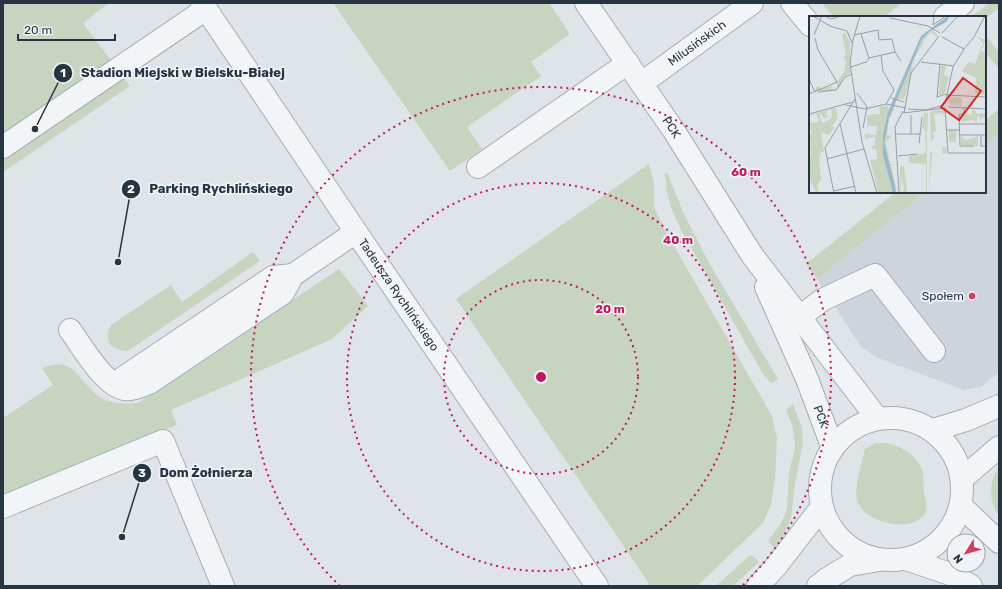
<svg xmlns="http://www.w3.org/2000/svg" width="1002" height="589" viewBox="0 0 1002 589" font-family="Rubik,sans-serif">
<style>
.built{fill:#cdd4db}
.green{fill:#c7d4c0}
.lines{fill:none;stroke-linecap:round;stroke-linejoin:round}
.minor-casing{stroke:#a4acb3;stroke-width:24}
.minor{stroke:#f2f5f7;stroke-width:22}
.ring{fill:none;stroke:#c2185b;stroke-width:2;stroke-dasharray:2 4}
.poi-dot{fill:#d63d64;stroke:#eff3f7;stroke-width:1.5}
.labels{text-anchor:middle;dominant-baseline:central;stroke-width:3.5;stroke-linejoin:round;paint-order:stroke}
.street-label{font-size:12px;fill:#273441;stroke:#eff3f7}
.poi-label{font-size:12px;fill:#273441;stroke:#eff3f7;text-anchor:end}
.inset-road{fill:none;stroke:#959ea6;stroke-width:1}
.view{fill:#d62828;fill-opacity:0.15;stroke:#d62828;stroke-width:2}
.inset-edge{fill:none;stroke:#273441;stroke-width:2}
.centre{fill:#c2185b;stroke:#eff3f7;stroke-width:2}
.ring-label{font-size:12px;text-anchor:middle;font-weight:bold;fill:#c2185b;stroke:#eff3f7;stroke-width:3.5;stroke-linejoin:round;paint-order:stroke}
.leader{fill:none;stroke:#273441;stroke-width:1.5}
.callout-dot{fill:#273441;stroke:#eff3f7;stroke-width:1.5}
.mark-label{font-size:12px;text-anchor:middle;font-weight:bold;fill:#fff}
.callout-label{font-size:13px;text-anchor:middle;font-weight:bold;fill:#273441;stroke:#eff3f7;stroke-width:3.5;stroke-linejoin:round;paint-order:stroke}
</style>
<rect width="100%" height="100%" fill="#dfe4e9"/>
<path class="built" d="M 999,134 L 999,372 L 981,387 L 964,390 L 878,358 L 861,347 L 817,279 L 926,192 L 985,192 L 985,145 Z"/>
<path class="green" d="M 3,3 L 109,3 L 83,23 L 130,86 L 3,172 Z
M 333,3 L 549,3 L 570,34 L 531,62 L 541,76 L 467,127 L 482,149 L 450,171 Z
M 822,3 L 902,3 L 884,17 L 833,17 Z
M 989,3 L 999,3 L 999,8 L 985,19 L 985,17 L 971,17 Z
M 985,34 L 999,52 L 999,69 L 985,52 Z
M 999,109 L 999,134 L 985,145 L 985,120 Z
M 649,164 L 654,183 L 654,207 L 666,232 L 772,416 L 777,438 L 775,479 L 771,505 L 763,523 L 697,586 L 648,586 L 648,582 L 456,299 Z
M 667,172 L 683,212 L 708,261 L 778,379 L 773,383 L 770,382 L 763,374 L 681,230 L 671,207 L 667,193 L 665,173 Z
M 896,192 L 926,192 L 817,279 L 806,264 Z
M 253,252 L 260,261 L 128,351 C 110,350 103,341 111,325 L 171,285 L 182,302 Z
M 339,269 L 368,306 L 332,339 L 171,410 L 177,425 L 3,496 L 3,418 L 53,385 L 42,368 C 70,357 74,372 91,389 C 94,392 97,396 101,398 C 113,404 125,404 138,403 Z
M 793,404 L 802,428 L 803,443 L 795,484 L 791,518 L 784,535 L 774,548 L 768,541 L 780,525 L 787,509 L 789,472 L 795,448 L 793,428 L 786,410 Z
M 875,443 C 881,443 888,443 893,445 C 906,449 920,459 923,473 C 924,479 923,486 924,492 C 925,501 930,510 922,517 C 906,533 862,521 857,500 C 854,487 862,462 865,449 Z
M 999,467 L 999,516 C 988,502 989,481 999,467 Z
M 749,556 L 753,556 L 759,562 L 733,586 L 716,586 Z"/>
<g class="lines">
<g class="minor-casing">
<g id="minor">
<path id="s1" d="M 202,3 L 356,232 L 597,586"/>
<path id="s2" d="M 586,3 L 674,131 L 752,255 L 877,418"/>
<path d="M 792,3 L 810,25"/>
<path d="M 945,17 L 963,3"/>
<path id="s3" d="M 642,83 L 752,3"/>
<path d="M 3,147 L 206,9"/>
<path d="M 478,167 L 628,63"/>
<path id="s4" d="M 766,287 L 807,379 L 832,446"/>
<path d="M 800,317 L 822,300 L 875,275 L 934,351"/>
<path d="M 70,330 C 82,346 104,386 125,389 C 133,390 141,386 149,383 L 283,293 L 293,275 L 356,232"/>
<path d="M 114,384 L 273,277 L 293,275"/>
<circle cx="891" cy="489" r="71"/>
<path d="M 933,430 L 966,420 L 999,406"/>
<path d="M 963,478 L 999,447"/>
<path d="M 961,506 L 999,542"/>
<path d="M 3,507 L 163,441 L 223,586"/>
<path d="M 906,559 L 953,575 L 971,586"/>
<path d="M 758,586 L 777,565 L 821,508"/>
<path d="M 818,586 L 827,579 L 850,565 L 879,560"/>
</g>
</g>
<use href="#minor" class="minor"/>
</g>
<g class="ring">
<circle cx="541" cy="377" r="97"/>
<circle cx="541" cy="377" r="194"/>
<path d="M340 586A290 290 0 1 1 742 586"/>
</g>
<circle class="poi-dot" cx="972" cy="296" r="4"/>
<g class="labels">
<g class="street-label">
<text stroke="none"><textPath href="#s3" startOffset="68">Milusińskich</textPath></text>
<text stroke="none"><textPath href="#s2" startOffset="151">PCK</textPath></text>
<text stroke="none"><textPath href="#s1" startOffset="352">Tadeusza Rychlińskiego</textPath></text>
<text stroke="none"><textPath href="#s4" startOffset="141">PCK</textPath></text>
</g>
<g class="poi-label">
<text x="964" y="296">Społem</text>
</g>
</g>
<g transform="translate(809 16)">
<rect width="177" height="177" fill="#dfe4e9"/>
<path d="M 123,13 L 129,20 L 128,21 L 122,16 L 116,23 L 104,45 L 105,51 L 103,46 L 113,23 ZM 36,17 L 41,26 L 41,57 L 36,60 L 30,72 L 24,75 L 7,75 L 6,72 L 10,70 L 12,73 L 22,69 L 19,71 L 23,70 L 24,74 L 29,72 L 27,67 L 35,56 L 37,45 L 34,41 L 37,39 L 33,18 ZM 168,20 L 176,24 L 172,35 L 177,36 L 177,79 L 166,77 L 167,62 L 153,55 L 160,46 L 166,48 L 174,27 ZM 102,47 L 104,53 L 95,83 L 88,83 ZM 132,50 L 137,50 L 135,59 L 140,61 L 136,77 L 130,79 ZM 138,80 L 153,82 L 152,90 L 141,89 ZM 70,90 L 78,90 L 80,94 L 74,119 L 74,139 L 84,177 L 69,177 L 65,159 L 72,157 L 65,159 L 61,144 L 68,143 L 67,133 L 63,133 L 63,130 L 66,129 L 66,121 L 56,123 L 56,118 L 67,119 L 68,110 L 58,110 L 58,99 L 71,98 ZM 27,92 L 29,102 L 23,110 L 26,112 L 19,119 L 12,116 L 15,136 L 12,136 L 10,143 L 12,164 L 8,169 L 10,177 L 7,177 L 0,161 L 0,143 L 3,135 L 0,136 L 2,128 L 0,118 L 3,117 L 0,108 L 10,105 L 7,97 L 1,100 L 3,98 L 20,94 L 16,98 L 20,100 L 20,96 L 20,101 L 16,102 L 10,98 L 13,107 L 20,104 L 23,100 L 22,93 ZM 83,93 L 86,93 L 80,103 L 78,119 L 83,120 L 77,126 L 81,148 L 88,148 L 82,149 L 88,177 L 79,147 L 75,127 L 77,113 ZM 134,93 L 136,94 L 135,100 L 133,97 L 125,98 L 127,115 L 123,117 L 126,120 L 122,126 L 121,96 ZM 163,94 L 166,94 L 167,98 L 177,97 L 177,107 L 176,100 L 172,103 L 172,107 L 170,100 L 168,100 L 168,107 L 164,104 L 152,106 L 152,99 L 156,99 L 158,95 L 159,99 L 163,98 ZM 102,97 L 119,97 L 118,117 L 113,111 L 115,97 ZM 140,114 L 147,114 L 147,126 L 140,126 ZM 118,118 L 118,177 L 117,177 L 117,148 L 100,147 L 100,140 L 117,137 L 116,119 ZM 152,120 L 157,124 L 169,120 L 169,129 L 171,130 L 152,129 ZM 133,131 L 137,131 L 137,138 L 148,139 L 123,137 L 120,177 L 121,136 L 134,138 ZM 91,150 L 95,150 L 98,176 L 102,177 L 93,177 L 95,174 L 93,159 L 91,177 Z" fill="#c7d4c0"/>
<path d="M 139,0 L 141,0 L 137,6 L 121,15 L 113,23 L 80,102 L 75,127 L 86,170 L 87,177 L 84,177 L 74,139 L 74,119 L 79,96 L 112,20 Z" fill="#98b7cb"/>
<path class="inset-road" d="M 4,0 L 21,10 L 38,15 L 43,27M 16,0 L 22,3 L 32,0M 51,0 L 44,24 L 41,48 L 53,126 L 68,177M 125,0 L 124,9 L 137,0M 81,2 L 119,10 L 131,17M 133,17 L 149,0M 52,18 L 60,42M 5,19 L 13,0M 45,19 L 69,14 L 70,24 L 83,23 L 86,36 L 92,45M 133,21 L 155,33M 72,39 L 74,55 L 85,74 L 77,88M 112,46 L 145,50M 131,48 L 128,81 L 137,78M 42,51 L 57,46 L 60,42 L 86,36M 0,63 L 6,76M 9,76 L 27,74 L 36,61 L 43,58M 48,77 L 58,91 L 54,112M 0,78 L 28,66 L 9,34 L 6,22M 137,79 L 177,81M 82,82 L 95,86M 136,88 L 144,51 L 155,33 L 165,21 L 176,0M 37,89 L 56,93 L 77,88 L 97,92M 140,91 L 177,93M 136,92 L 139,137 L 177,137M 155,92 L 155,97 L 150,99 L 151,130 L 165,130M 99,93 L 117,94 L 135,89M 94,97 L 136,92M 95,97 L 102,57 L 130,20M 0,98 L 44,86M 102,99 L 102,117M 31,108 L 47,177M 150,108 L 177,108M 138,114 L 151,114M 87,118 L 111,118M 151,119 L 177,119M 172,119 L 172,130 L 177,130M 110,127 L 113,101M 89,140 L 108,138M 18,143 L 55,133M 25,175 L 46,170M 25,177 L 16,132 L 46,83M 90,177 L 86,111 L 94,95"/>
<path class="view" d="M 154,62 L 172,75 L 150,104 L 132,91 Z"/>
<rect width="177" height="177" class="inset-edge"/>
</g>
<circle cx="541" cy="377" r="6" class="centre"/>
<g class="ring-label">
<text x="746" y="176">60 m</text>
<text x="678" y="244">40 m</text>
<text x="610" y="313">20 m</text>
</g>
<path class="leader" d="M35 129L63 73M118 262L131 189M122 537L142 473"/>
<g class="callout-dot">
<circle cx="35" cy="129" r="4"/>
<circle cx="118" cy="262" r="4"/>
<circle cx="122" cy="537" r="4"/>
<circle cx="63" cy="73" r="10"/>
<circle cx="131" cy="189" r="10"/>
<circle cx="142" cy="473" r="10"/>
</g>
<g class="mark-label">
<text x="63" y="77">1</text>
<text x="131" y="193">2</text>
<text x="142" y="477">3</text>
</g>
<g class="callout-label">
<text x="183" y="77">Stadion Miejski w Bielsku-Białej</text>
<text x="221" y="193">Parking Rychlińskiego</text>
<text x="206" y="477">Dom Żołnierza</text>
</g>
<rect width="1002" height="589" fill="none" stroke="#273441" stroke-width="8"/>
<g transform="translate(966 553) rotate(233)"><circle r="19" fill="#eff3f7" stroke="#9fa7ae"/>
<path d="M0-3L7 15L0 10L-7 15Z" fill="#d63d64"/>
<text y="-6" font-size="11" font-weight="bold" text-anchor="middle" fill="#273441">N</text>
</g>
<path d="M18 34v6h97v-6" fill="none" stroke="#273441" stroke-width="2"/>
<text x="24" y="34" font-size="12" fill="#273441" stroke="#eff3f7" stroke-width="3" paint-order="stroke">20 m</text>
</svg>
